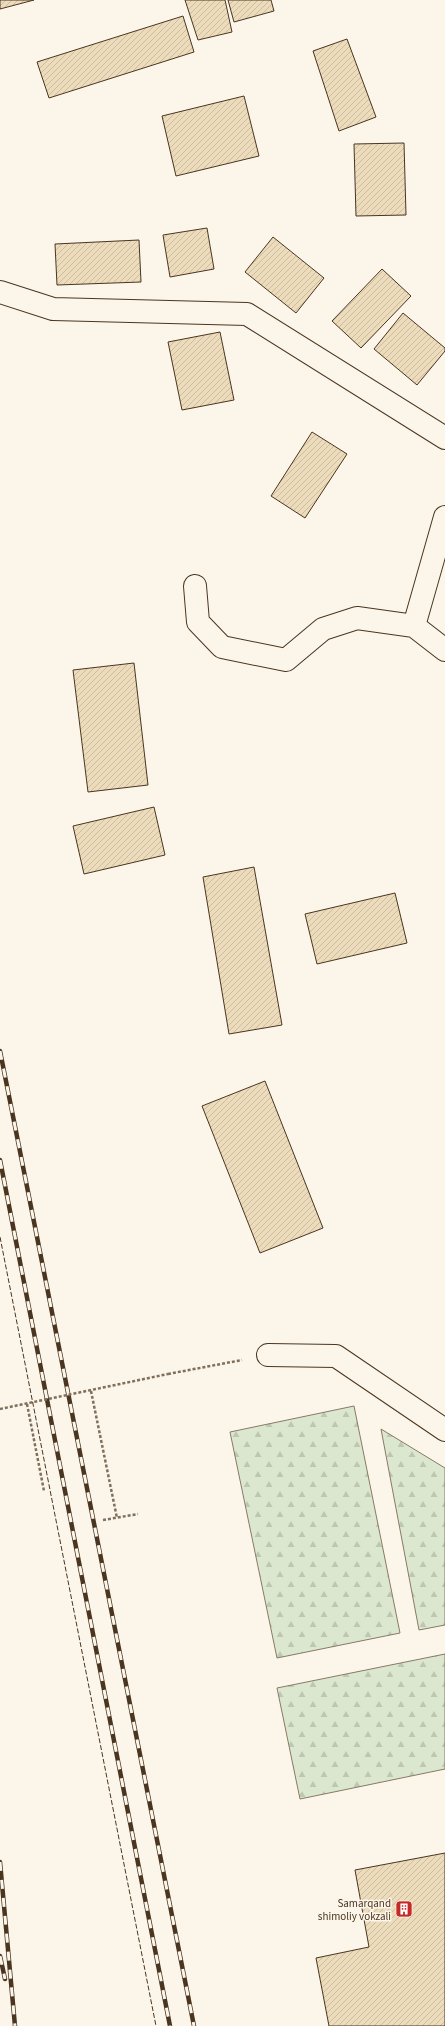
<svg xmlns="http://www.w3.org/2000/svg" width="445" height="2026" viewBox="0 0 445 2026" font-family="'Source Sans 3',sans-serif">
<style>
.forest{fill:url(#forest-firs);stroke:#887966}
.building{fill:url(#building-hatch);stroke:#4a3520}
.lines{fill:none;stroke-linecap:round;stroke-linejoin:round}
.minor-casing{stroke:#4a3520;stroke-width:24}
.path{stroke:#7f6f5c;stroke-width:2.5;stroke-dasharray:3 2;stroke-linecap:butt}
.minor{stroke:#fbf6e9;stroke-width:22}
.rail-casing{stroke:#4a3520;stroke-width:4.5}
.rail{stroke:#fbf6e9;stroke-width:3;stroke-dasharray:9;stroke-linecap:butt}
.path-bridge{stroke:#7f6f5c;stroke-width:2.5;stroke-dasharray:3 2;stroke-linecap:butt}
.fence{stroke:#4a3520;stroke-width:1;stroke-dasharray:5 2;stroke-linecap:butt}
.labels{text-anchor:middle;dominant-baseline:central;stroke-width:3;stroke-linejoin:round;paint-order:stroke}
.poi-label{font-size:11px;fill:#4a3520;stroke:#fbf6e9;text-anchor:end}
</style>
<defs>
<pattern id="forest-firs" width="22" height="20" patternUnits="userSpaceOnUse"><rect width="22" height="20" fill="#dce7d0"/><path d="M5 1l3.5 6h-7zM16 11l3.5 6h-7z" fill="#bec7b2"/></pattern>
<pattern id="building-hatch" width="6" height="6" patternUnits="userSpaceOnUse"><rect width="6" height="6" fill="#ecdcbc"/><path d="M-1 1l2-2M0 6l6-6M5 7l2-2" fill="none" stroke="#ccbda1"/></pattern>
</defs>
<rect width="100%" height="100%" fill="#fbf6e9"/>
<path class="forest" d="M 354,1406 L 400,1633 L 277,1658 L 230,1432 Z
M 381,1429 L 445,1468 L 445,1625 L 419,1630 Z
M 445,1654 L 445,1769 L 300,1799 L 277,1688 Z"/>
<path class="building" d="M 0,0 L 34,0 L 0,9 Z
M 185,0 L 225,0 L 232,32 L 198,40 Z
M 228,0 L 271,0 L 274,11 L 234,22 Z
M 183,16 L 194,52 L 49,98 L 37,62 Z
M 347,39 L 376,117 L 339,131 L 313,51 Z
M 244,96 L 259,156 L 176,176 L 162,116 Z
M 404,143 L 406,215 L 356,216 L 354,144 Z
M 207,228 L 214,269 L 170,277 L 163,235 Z
M 273,237 L 324,278 L 296,313 L 245,272 Z
M 139,240 L 141,282 L 57,285 L 55,244 Z
M 382,269 L 411,296 L 361,348 L 332,321 Z
M 403,313 L 445,348 L 445,351 L 417,385 L 374,349 Z
M 220,332 L 234,400 L 182,410 L 168,342 Z
M 312,432 L 347,454 L 305,518 L 271,496 Z
M 134,663 L 148,785 L 88,792 L 73,670 Z
M 154,807 L 165,855 L 84,874 L 73,826 Z
M 254,867 L 282,1025 L 229,1034 L 203,877 Z
M 395,893 L 407,943 L 317,964 L 305,914 Z
M 265,1081 L 323,1228 L 260,1253 L 202,1106 Z
M 445,1853 L 445,2026 L 329,2026 L 316,1958 L 369,1947 L 355,1870 Z"/>
<g class="lines">
<g class="minor-casing">
<path id="minor" d="M 0,292 L 53,309 L 247,314 L 445,438
M 445,517 L 414,626 L 445,650
M 195,586 L 198,622 L 222,647 L 286,660 L 323,629 L 357,618 L 414,626
M 268,1355 L 336,1356 L 445,1430"/>
</g>
<path class="path" d="M 168,1374 L 242,1360
M 91,1391 L 117,1518
M 27,1404 L 44,1491
M 103,1520 L 138,1514"/>
<use href="#minor" class="minor"/>
<g class="rail-casing">
<path id="rail" d="M 0,1051 L 194,2026
M 0,1160 L 170,2026
M 0,1862 L 15,2026
M 0,1956 L 5,1979"/>
</g>
<use href="#rail" class="rail"/>
<path class="path-bridge" d="M 0,1409 L 168,1374"/>
<path class="fence" d="M 0,1237 L 156,2026"/>
</g>
<defs>
<g id="building-square" transform="scale(0.9)"><rect x="-9" y="-9" width="18" height="18" rx="4" fill="#c62828" stroke="#fbf6e9"/><path d="M-4-6H4V6H1V3H-1V6H-4ZM-2.5-4.3h1.7v1.8h-1.7ZM.8-4.3h1.7v1.8H.8ZM-2.5-1h1.7V.8h-1.7ZM.8-1h1.7V.8H.8Z" fill="#fff"/></g>
</defs>
<g fill-rule="evenodd">
<use href="#building-square" x="404" y="1909"/>
</g>
<g class="labels">
<g class="poi-label">
<text x="391" y="1903">Samarqand<tspan x="391" dy="13">shimoliy vokzali</tspan></text>
</g>
</g>
</svg>
